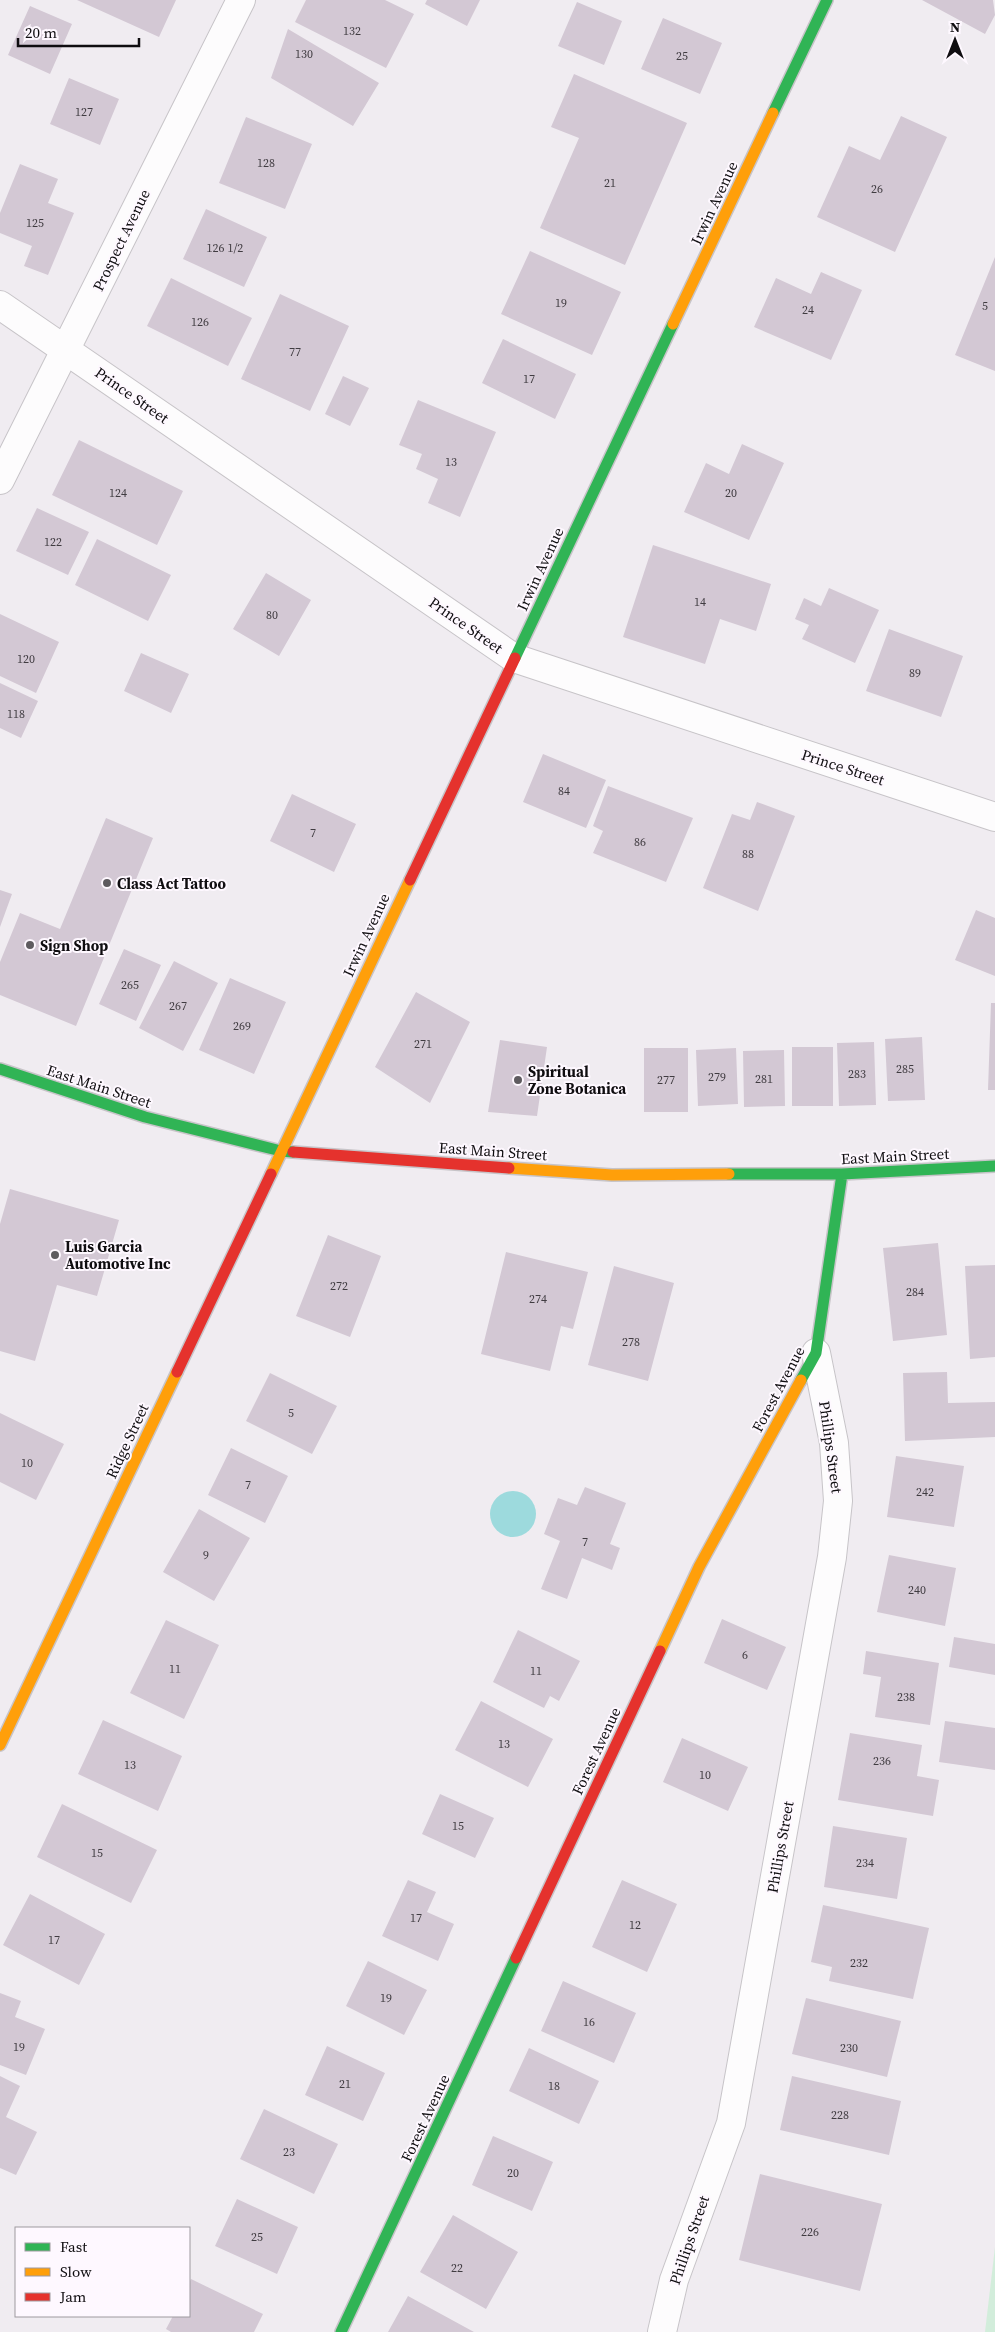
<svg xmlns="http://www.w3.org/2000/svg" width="995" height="2332" viewBox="0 0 995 2332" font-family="'Source Serif 4',serif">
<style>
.green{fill:#d2eddb}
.water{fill:#9ddadd}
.building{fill:#d3c8d4}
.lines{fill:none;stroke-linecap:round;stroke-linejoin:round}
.street-casing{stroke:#c7c4c8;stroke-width:30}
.fast-casing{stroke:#c7c4c8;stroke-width:14}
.slow-casing{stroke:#c7c4c8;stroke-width:14}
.jam-casing{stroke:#c7c4c8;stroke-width:14}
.street{stroke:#fdfcfd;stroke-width:28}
.fast{stroke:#30b455;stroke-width:11}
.slow{stroke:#ff9f0a;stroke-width:11}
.jam{stroke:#e5322d;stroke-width:11}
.poi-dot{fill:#5e5b5f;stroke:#fef8ff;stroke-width:2}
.labels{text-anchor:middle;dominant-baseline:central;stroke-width:4;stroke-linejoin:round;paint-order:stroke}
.number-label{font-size:12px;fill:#403c41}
.street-label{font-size:15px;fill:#0f0d10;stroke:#fef8ff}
.poi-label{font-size:15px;font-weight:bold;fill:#0f0d10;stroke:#fef8ff;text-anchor:start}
</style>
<rect width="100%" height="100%" fill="#f0ecf1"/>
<path class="green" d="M 995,2247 L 995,2332 L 985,2332 Z"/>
<path class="water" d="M490 1514a23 23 0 1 1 46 0a23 23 0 1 1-46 0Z"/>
<path class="building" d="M 77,0 L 176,0 L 159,37 Z
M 306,0 L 385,0 L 414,14 L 386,68 L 295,22 Z
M 427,0 L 480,0 L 467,26 L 425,4 Z
M 922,0 L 993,0 L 995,15 L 985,34 Z
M 577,2 L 622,21 L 604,65 L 558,46 Z
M 30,6 L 72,24 L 50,74 L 8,55 Z
M 663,18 L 722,43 L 700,94 L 641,69 Z
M 288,29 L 379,83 L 353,126 L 271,78 Z
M 574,74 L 687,123 L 625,265 L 540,228 L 579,138 L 551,127 Z
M 69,78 L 119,99 L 100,145 L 50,124 Z
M 901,116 L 947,137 L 895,252 L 817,217 L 849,146 L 880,160 Z
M 246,117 L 312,144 L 285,209 L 219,183 Z
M 20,164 L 58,179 L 48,203 L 74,213 L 48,275 L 24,266 L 32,246 L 0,233 L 0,213 Z
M 206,209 L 267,237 L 244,287 L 183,259 Z
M 530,251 L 621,292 L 592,355 L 501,314 Z
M 995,257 L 995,371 L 955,355 Z
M 821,272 L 862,290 L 831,360 L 754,327 L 776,278 L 811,294 Z
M 171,278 L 252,318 L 228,366 L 147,326 Z
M 280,294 L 349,326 L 310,411 L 241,379 Z
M 503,339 L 576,374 L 555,419 L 482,383 Z
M 343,376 L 369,388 L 350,426 L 325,414 Z
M 418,400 L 496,432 L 460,517 L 428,503 L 438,479 L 416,469 L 422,454 L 399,445 Z
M 79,440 L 183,491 L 157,545 L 52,495 Z
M 742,444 L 784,463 L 749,540 L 684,512 L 706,463 L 729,474 Z
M 37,508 L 89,532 L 68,575 L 16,551 Z
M 97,539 L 171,575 L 148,621 L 75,585 Z
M 653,545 L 771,584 L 756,631 L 720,619 L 705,664 L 623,637 Z
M 266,573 L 311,600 L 279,656 L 233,629 Z
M 829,588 L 879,610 L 855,663 L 802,639 L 809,625 L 795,619 L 804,598 L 821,606 Z
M 0,614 L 59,642 L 36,693 L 0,676 Z
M 889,629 L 963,656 L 941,717 L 866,691 Z
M 141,653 L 189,674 L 171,713 L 124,691 Z
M 0,683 L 38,701 L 21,738 L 0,728 Z
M 543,754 L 606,780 L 586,828 L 523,802 Z
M 608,786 L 693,818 L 666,882 L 593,853 L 603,831 L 593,826 Z
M 292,794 L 356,824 L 334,872 L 270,841 Z
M 757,802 L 795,816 L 758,911 L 703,888 L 732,814 L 750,820 Z
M 106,818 L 153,838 L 76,1026 L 0,995 L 0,962 L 20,913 L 60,929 Z
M 0,890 L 12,894 L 0,927 Z
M 976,910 L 995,918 L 995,976 L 955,960 Z
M 124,949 L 161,965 L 136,1021 L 99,1004 Z
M 174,961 L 218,983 L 183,1051 L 139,1028 Z
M 230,978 L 286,1002 L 254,1074 L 199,1050 Z
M 416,992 L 470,1022 L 430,1103 L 375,1067 Z
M 991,1003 L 995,1003 L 995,1090 L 988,1090 Z
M 922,1037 L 925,1100 L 888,1101 L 885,1039 Z
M 500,1040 L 547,1047 L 537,1116 L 488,1112 Z
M 874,1042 L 876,1105 L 839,1106 L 837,1043 Z
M 792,1047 L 833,1047 L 833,1106 L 792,1106 Z
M 644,1048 L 688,1048 L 688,1112 L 644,1112 Z
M 736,1048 L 738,1104 L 698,1106 L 696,1050 Z
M 784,1050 L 785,1106 L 744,1107 L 743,1051 Z
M 10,1189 L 119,1220 L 97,1296 L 57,1285 L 35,1361 L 0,1351 L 0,1224 Z
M 328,1235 L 381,1256 L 350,1337 L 296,1316 Z
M 938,1243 L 947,1335 L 893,1341 L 883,1248 Z
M 506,1252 L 588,1272 L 573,1329 L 561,1326 L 550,1371 L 481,1354 Z
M 995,1265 L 995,1357 L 970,1359 L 965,1266 Z
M 614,1266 L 674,1283 L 648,1381 L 588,1365 Z
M 947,1372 L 948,1403 L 995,1402 L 995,1437 L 905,1441 L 903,1373 Z
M 270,1373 L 337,1406 L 312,1454 L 246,1421 Z
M 0,1413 L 64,1444 L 36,1500 L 0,1482 Z
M 231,1448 L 288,1476 L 265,1523 L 208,1495 Z
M 896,1456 L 964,1466 L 954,1527 L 887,1517 Z
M 585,1487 L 626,1503 L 610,1544 L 620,1548 L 612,1570 L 582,1558 L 567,1599 L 541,1589 L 560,1541 L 544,1534 L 558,1498 L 577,1505 Z
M 199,1509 L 250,1538 L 214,1601 L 163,1572 Z
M 889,1555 L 956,1568 L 945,1626 L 877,1612 Z
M 722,1619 L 786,1647 L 767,1690 L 704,1663 Z
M 166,1620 L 219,1645 L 184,1719 L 130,1693 Z
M 518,1630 L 580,1661 L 559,1701 L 550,1696 L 544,1708 L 493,1682 Z
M 954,1637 L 995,1644 L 995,1675 L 949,1667 Z
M 866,1651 L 939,1663 L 930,1725 L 875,1717 L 881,1677 L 863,1674 Z
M 481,1701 L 553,1739 L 528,1787 L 455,1750 Z
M 103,1720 L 182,1756 L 158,1811 L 78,1774 Z
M 945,1721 L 995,1728 L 995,1770 L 939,1762 Z
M 850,1733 L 922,1745 L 917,1776 L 939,1780 L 933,1816 L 838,1800 Z
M 682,1738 L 748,1767 L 728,1811 L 663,1782 Z
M 440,1794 L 494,1818 L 475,1858 L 422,1834 Z
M 62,1804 L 157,1850 L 131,1903 L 37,1857 Z
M 833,1826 L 907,1838 L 897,1899 L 824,1887 Z
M 408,1880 L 436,1892 L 427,1912 L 454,1924 L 438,1961 L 382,1936 Z
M 622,1880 L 677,1904 L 647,1972 L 592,1947 Z
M 30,1894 L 105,1934 L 79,1985 L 3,1945 Z
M 823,1905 L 929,1928 L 913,1999 L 829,1981 L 832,1967 L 811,1962 Z
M 368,1961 L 427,1990 L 404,2035 L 346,2006 Z
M 563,1981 L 636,2013 L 614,2063 L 541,2031 Z
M 0,1993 L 21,2001 L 15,2017 L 45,2029 L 26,2075 L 0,2065 Z
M 806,1998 L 901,2021 L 887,2077 L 792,2054 Z
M 327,2046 L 385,2073 L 363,2121 L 305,2095 Z
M 529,2048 L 599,2081 L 579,2124 L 509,2091 Z
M 0,2076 L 20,2086 L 6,2117 L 37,2132 L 16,2175 L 0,2168 Z
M 792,2076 L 901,2101 L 889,2155 L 780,2130 Z
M 264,2109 L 338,2144 L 314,2194 L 240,2159 Z
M 493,2136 L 553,2162 L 532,2211 L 472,2185 Z
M 760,2174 L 882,2204 L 860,2291 L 739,2260 Z
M 237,2199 L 298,2227 L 277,2274 L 215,2246 Z
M 453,2215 L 518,2252 L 486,2309 L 420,2272 Z
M 191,2279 L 263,2314 L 254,2332 L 171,2332 L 166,2329 L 173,2316 L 189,2316 L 189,2283 Z
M 408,2296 L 474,2332 L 388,2332 Z"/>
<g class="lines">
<g class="street-casing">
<path id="street" d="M 0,305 L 514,658 L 995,817
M 0,480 L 241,0
M 662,2332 L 674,2280 L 731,2123 L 832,1557 L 838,1501 L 834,1443 L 816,1353"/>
</g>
<g class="fast-casing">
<path id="fast" d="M 773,113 L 827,0
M 515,658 L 673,324
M 0,1069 L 145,1117 L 281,1151 L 293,1152
M 729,1174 L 842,1174 L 995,1166
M 801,1380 L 816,1353 L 842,1174
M 341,2332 L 516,1958"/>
</g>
<g class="slow-casing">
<path id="slow" d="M 673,324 L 773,113
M 509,1168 L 612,1175 L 729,1174
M 271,1174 L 410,880
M 660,1651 L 699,1567 L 801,1380
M 0,1745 L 177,1372"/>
</g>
<g class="jam-casing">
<path id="jam" d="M 410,880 L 515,658
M 293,1152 L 509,1168
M 177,1372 L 271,1174
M 516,1958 L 660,1651"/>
</g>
<use href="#street" class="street"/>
<use href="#fast" class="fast"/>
<use href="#slow" class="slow"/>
<use href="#jam" class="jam"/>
</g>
<g class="poi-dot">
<circle cx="107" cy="883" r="5"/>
<circle cx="30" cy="945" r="5"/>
<circle cx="518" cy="1080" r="5"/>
<circle cx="55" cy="1255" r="5"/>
</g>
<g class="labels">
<g class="number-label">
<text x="352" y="31">132</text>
<text x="304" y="54">130</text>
<text x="682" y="56">25</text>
<text x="84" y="112">127</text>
<text x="266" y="163">128</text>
<text x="610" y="183">21</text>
<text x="877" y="189">26</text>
<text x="35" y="223">125</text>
<text x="225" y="248">126 1/2</text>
<text x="561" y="303">19</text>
<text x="985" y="306">5</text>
<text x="808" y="310">24</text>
<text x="200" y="322">126</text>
<text x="295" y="352">77</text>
<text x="529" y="379">17</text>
<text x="451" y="462">13</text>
<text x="118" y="493">124</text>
<text x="731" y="493">20</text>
<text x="53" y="542">122</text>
<text x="700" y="602">14</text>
<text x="272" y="615">80</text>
<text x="26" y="659">120</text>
<text x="915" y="673">89</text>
<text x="16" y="714">118</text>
<text x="564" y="791">84</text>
<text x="313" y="833">7</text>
<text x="640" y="842">86</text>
<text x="748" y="854">88</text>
<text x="130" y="985">265</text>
<text x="178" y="1006">267</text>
<text x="242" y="1026">269</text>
<text x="423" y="1044">271</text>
<text x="905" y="1069">285</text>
<text x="857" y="1074">283</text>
<text x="717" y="1077">279</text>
<text x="764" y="1079">281</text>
<text x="666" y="1080">277</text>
<text x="339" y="1286">272</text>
<text x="915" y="1292">284</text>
<text x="538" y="1299">274</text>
<text x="631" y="1342">278</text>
<text x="291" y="1413">5</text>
<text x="27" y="1463">10</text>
<text x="248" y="1485">7</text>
<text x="925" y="1492">242</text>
<text x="585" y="1542">7</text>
<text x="206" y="1555">9</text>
<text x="917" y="1590">240</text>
<text x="745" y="1655">6</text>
<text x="175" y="1669">11</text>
<text x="536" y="1671">11</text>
<text x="906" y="1697">238</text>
<text x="504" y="1744">13</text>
<text x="882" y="1761">236</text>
<text x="130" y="1765">13</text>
<text x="705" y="1775">10</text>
<text x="458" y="1826">15</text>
<text x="97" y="1853">15</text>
<text x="865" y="1863">234</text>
<text x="416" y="1918">17</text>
<text x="635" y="1925">12</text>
<text x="54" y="1940">17</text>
<text x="859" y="1963">232</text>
<text x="386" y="1998">19</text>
<text x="589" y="2022">16</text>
<text x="19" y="2047">19</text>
<text x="849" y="2048">230</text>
<text x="345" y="2084">21</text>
<text x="554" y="2086">18</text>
<text x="840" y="2115">228</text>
<text x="289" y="2152">23</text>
<text x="513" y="2173">20</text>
<text x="810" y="2232">226</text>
<text x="257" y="2237">25</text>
<text x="457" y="2268">22</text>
</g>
<g class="street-label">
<text transform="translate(714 203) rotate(-65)">Irwin Avenue</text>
<text transform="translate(121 240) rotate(-64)">Prospect Avenue</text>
<text transform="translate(132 395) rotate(35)">Prince Street</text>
<text transform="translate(540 569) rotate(-65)">Irwin Avenue</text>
<text transform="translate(466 625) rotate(35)">Prince Street</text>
<text transform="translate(843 767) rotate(18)">Prince Street</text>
<text transform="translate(366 935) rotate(-65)">Irwin Avenue</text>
<text transform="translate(99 1086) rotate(18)">East Main Street</text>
<text transform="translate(493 1151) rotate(4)">East Main Street</text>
<text transform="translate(895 1156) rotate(-3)">East Main Street</text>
<text transform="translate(778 1389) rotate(-62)">Forest Avenue</text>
<text transform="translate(127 1441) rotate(-65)">Ridge Street</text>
<text transform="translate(831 1447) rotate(82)">Phillips Street</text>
<text transform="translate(596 1751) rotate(-65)">Forest Avenue</text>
<text transform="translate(780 1847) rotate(-80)">Phillips Street</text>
<text transform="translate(425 2118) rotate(-65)">Forest Avenue</text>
<text transform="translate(689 2240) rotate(-71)">Phillips Street</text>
</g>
<g class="poi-label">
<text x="117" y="883">Class Act Tattoo</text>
<text x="40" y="945">Sign Shop</text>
<text x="528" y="1071">Spiritual<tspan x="528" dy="17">Zone Botanica</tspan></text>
<text x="65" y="1246">Luis Garcia<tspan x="65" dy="17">Automotive Inc</tspan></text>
</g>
</g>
<rect x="15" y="2227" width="175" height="90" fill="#fef8ff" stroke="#9e9a9f"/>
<rect x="25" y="2243" width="25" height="8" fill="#30b455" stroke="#9e9a9f"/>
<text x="60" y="2252" font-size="15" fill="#0f0d10">Fast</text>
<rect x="25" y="2268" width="25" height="8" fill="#ff9f0a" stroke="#9e9a9f"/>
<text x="60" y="2277" font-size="15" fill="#0f0d10">Slow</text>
<rect x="25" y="2293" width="25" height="8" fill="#e5322d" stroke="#9e9a9f"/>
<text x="60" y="2302" font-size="15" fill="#0f0d10">Jam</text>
<g transform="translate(955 40)" stroke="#fef8ff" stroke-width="4" paint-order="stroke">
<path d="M0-4L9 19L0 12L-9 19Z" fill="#0f0d10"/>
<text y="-8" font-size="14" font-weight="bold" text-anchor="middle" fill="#0f0d10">N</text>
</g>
<path d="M18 38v8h121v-8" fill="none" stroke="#0f0d10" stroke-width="2.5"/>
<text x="25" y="38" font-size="15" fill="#0f0d10" stroke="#fef8ff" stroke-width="4" paint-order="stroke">20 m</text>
</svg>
